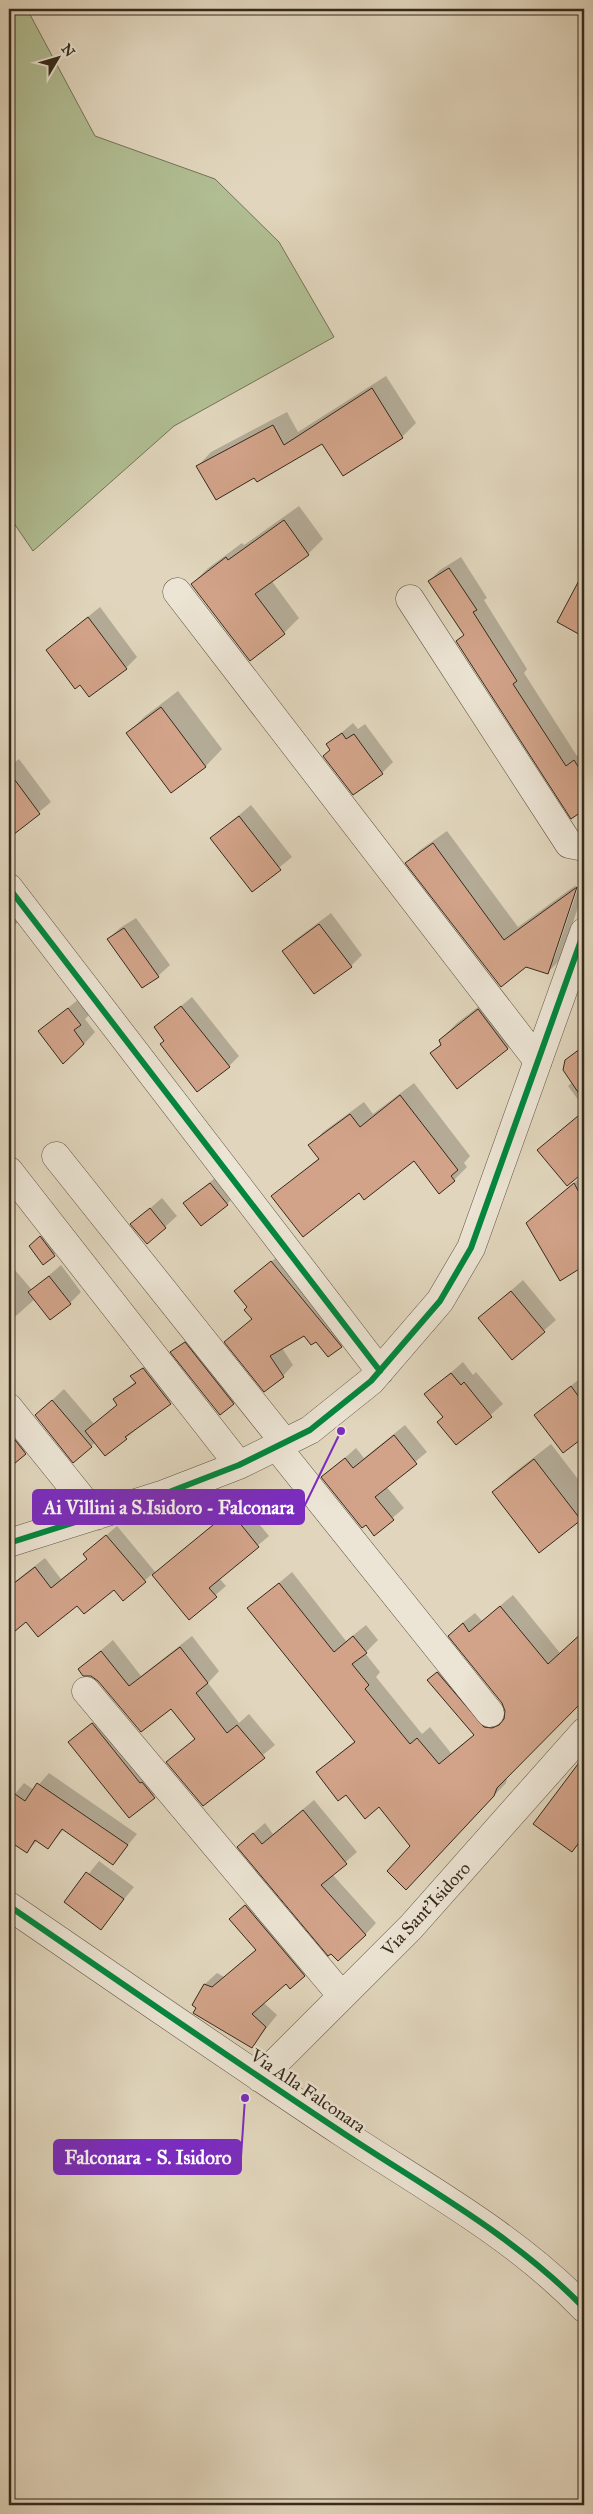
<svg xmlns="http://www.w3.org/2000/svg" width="593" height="2514" viewBox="0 0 593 2514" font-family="'IM FELL Great Primer',serif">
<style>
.green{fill:#b1be93;stroke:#737458}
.shadow{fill:#0003}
.building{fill:#d2a389;stroke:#35291c}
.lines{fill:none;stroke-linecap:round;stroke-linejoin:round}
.minor-casing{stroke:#605444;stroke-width:29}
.minor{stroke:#ece4d4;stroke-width:28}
.cycleway-casing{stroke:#ece4d4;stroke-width:9}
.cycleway{stroke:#00873e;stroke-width:6}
.labels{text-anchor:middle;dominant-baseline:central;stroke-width:5;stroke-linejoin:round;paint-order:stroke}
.street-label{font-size:18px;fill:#35291c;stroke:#ece4d4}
.leader{fill:none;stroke:#7b2cbf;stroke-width:2}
.callout-dot{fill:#7b2cbf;stroke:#ece4d4;stroke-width:2}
.callout{fill:#7b2cbf;stroke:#7b2cbf;stroke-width:2}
.callout-label{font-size:19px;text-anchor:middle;font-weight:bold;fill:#fff}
</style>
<rect width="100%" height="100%" fill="#e1d6bd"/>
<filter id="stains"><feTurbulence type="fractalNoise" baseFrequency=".004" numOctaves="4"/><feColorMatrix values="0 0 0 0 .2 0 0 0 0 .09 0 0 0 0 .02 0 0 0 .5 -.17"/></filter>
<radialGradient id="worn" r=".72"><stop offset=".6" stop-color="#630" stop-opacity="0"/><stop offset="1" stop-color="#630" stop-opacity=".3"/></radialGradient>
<path class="green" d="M 9,9 L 27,9 L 95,136 L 215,179 L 279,242 L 334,337 L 174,426 L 33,551 L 9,516 Z"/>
<path class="shadow" d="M 386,376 L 416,423 L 402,437 L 344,474 L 323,442 L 255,476 L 198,466 L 211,452 L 287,412 L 298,432 Z
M 299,506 L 323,539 L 308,554 L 271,580 L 299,618 L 284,633 L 250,659 L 192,584 L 207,569 L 242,543 L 244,545 Z
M 461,557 L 487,598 L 484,600 L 527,669 L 524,673 L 577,756 L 584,751 L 584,809 L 572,817 L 457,641 L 465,634 L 429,581 L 440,570 Z
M 584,574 L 584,636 L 558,622 Z
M 100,607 L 137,657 L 126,668 L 80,684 L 47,650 Z
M 178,691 L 222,749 L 206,766 L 172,791 L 128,733 L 144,717 Z
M 353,723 L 358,729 L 365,724 L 393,762 L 382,773 L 331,749 L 328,744 Z
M 19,759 L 51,802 L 9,837 L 9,767 Z
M 251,805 L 292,857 L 252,890 L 212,838 Z
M 447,831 L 518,927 L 576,885 L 552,959 L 554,959 L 580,882 L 584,879 L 584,889 L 561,959 L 547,973 L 525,966 L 407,863 L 420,850 Z
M 9,898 L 23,917 L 9,931 Z
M 331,913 L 362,955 L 351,966 L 284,951 L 295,940 Z
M 136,918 L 170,965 L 158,976 L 108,939 L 120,928 Z
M 495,994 L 524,1032 L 508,1048 L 458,1087 L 431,1053 L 442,1043 L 440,1040 L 457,1023 Z
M 192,997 L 239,1056 L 229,1066 L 165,1041 L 155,1028 Z
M 80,998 L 92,1012 L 85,1019 L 95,1032 L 84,1044 L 40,1031 Z
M 584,1045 L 584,1108 L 568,1086 L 573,1082 L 566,1061 Z
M 414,1083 L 470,1156 L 464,1163 L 467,1167 L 454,1180 L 414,1160 L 360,1192 L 273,1196 L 319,1158 L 310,1146 L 323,1132 L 364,1102 L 373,1114 Z
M 584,1111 L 584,1170 L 568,1184 L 549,1140 Z
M 222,1172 L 238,1193 L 227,1204 L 185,1203 Z
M 584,1174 L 584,1265 L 560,1279 L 528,1223 Z
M 162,1198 L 177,1216 L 147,1243 L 132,1224 Z
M 47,1232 L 60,1249 L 44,1263 L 36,1240 Z
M 283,1252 L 352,1335 L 341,1346 L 316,1340 L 304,1334 L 282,1348 L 293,1365 L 283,1376 L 226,1342 L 253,1318 L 249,1307 L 247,1281 Z
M 9,1263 L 32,1290 L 61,1265 L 81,1292 L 70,1303 L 35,1299 L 9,1322 Z
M 523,1280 L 556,1320 L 512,1358 L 480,1318 Z
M 196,1332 L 244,1393 L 233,1403 L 172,1352 Z
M 155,1357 L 182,1392 L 126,1438 L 96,1442 L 74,1461 L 48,1404 L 64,1389 L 94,1424 L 118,1404 L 115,1399 L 136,1381 L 132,1377 Z
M 463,1362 L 473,1375 L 476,1372 L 503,1404 L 457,1444 L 444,1417 L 426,1394 Z
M 583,1376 L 584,1436 L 563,1452 L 535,1415 Z
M 9,1393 L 12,1402 L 40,1438 L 9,1467 Z
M 405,1425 L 427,1452 L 386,1486 L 404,1508 L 374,1534 L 323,1477 L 356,1448 L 364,1458 Z
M 551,1444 L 584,1487 L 584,1515 L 580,1519 L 494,1492 L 510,1476 Z
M 241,1502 L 269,1536 L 219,1578 L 226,1586 L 189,1618 L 152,1574 L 123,1600 L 114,1589 L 78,1605 L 26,1621 L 9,1633 L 9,1586 L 45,1558 L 61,1579 L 88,1558 L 95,1545 L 117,1526 L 156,1573 Z
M 292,1572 L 346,1641 L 366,1625 L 378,1640 L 365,1653 L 380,1672 L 376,1677 L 422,1734 L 430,1727 L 451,1753 L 475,1734 L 429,1680 L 441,1668 L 496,1716 L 505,1717 L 507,1711 L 503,1703 L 450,1636 L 461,1624 L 475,1613 L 482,1621 L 513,1595 L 560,1653 L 584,1631 L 584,1698 L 508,1775 L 506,1783 L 418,1876 L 412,1846 L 380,1805 L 347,1793 L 317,1772 L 356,1740 L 249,1608 Z
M 584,1616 L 584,1630 L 578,1623 Z
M 192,1636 L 219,1671 L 208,1683 L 239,1723 L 249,1714 L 275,1745 L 203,1804 L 168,1762 L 196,1738 L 171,1707 L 99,1680 L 79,1669 L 113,1640 L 141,1676 Z
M 110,1707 L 171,1780 L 129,1817 L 70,1742 Z
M 584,1760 L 584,1838 L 572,1851 L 577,1767 Z
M 49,1773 L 137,1834 L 113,1863 L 64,1829 L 48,1848 L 38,1840 L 27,1851 L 9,1839 L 9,1801 L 24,1783 L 34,1790 Z
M 314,1800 L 357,1852 L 332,1874 L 376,1923 L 365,1935 L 250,1836 L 265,1823 L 273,1834 Z
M 99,1861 L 134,1887 L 101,1928 L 66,1902 Z
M 257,1894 L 316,1964 L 304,1975 L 286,1982 L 263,2002 L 277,2015 L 252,2046 L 194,2005 L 205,1984 L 217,1973 L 224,1977 L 257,1949 L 230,1919 Z"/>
<path class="building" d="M 372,388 L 403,438 L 343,476 L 322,444 L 257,482 L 254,478 L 216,500 L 196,466 L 273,425 L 284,445 Z
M 284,520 L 309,555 L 255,594 L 285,634 L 250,661 L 191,584 L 226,557 L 228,560 Z
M 449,568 L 477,610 L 473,612 L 517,681 L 513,684 L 566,766 L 574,760 L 584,776 L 584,810 L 571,819 L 456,641 L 464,635 L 428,581 Z
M 584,571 L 584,637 L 557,622 Z
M 88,617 L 127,669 L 89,697 L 80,685 L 75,689 L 46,650 Z
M 161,707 L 206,767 L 171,793 L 126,733 Z
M 342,733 L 346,739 L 354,734 L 383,774 L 353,795 L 323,756 L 330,750 L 326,744 Z
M 9,772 L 40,814 L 9,838 Z
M 239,816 L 281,870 L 252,892 L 210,838 Z
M 433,843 L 504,940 L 577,887 L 548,974 L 526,967 L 501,987 L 405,863 Z
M 319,924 L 352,967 L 314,994 L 282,951 Z
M 124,928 L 159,977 L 142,988 L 107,939 Z
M 181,1006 L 230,1067 L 197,1092 L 160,1044 L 164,1041 L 154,1027 Z
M 68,1008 L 81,1025 L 74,1030 L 84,1044 L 63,1064 L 38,1031 Z
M 478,1009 L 508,1049 L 457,1089 L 430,1053 L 441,1045 L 439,1040 Z
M 584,1046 L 584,1101 L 563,1070 L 565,1060 Z
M 400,1095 L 458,1170 L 451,1176 L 455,1181 L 439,1194 L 414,1161 L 364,1200 L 359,1193 L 303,1237 L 271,1196 L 319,1159 L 308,1145 L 350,1114 L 360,1127 Z
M 584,1111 L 584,1172 L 567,1186 L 537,1150 Z
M 210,1183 L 228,1205 L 201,1226 L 183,1203 Z
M 574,1183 L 584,1202 L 584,1266 L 560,1281 L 526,1223 Z
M 150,1208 L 166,1228 L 147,1244 L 130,1224 Z
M 40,1236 L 55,1256 L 43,1265 L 29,1246 Z
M 271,1261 L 342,1347 L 328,1357 L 316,1342 L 311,1345 L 304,1336 L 270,1356 L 284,1377 L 264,1392 L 224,1342 L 252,1319 L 244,1310 L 247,1307 L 234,1291 Z
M 49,1276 L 71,1304 L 50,1320 L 28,1292 Z
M 511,1291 L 545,1332 L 512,1360 L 478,1318 Z
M 185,1342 L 234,1404 L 220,1415 L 170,1352 Z
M 143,1368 L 171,1404 L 125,1437 L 127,1439 L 105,1456 L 85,1431 L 117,1405 L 113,1399 L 136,1383 L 130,1376 Z
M 451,1373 L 461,1385 L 464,1382 L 492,1417 L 456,1445 L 437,1422 L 443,1417 L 424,1394 Z
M 571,1386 L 584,1404 L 584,1437 L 563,1453 L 534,1415 Z
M 52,1400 L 92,1447 L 73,1463 L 35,1415 Z
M 394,1435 L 417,1464 L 375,1497 L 394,1520 L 374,1536 L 366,1525 L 362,1528 L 321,1477 L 345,1458 L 353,1468 Z
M 12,1436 L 26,1454 L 9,1468 L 9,1439 Z
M 534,1459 L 581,1520 L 539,1553 L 492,1492 Z
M 230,1511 L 259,1547 L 209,1588 L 217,1597 L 189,1620 L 152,1575 Z
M 106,1535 L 146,1582 L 123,1601 L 114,1590 L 84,1614 L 77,1606 L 38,1637 L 26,1622 L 9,1636 L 9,1587 L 35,1567 L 51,1588 L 87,1559 L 83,1554 Z
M 279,1583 L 334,1652 L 353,1636 L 367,1653 L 352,1664 L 369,1685 L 365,1689 L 410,1744 L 417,1738 L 439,1764 L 474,1735 L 427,1680 L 437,1672 L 484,1727 L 492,1728 L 499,1725 L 504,1719 L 505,1711 L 502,1703 L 448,1636 L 463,1623 L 469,1632 L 500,1606 L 548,1664 L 584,1631 L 584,1700 L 497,1788 L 494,1796 L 406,1890 L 387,1871 L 410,1846 L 379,1807 L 365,1819 L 346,1795 L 338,1801 L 316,1772 L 355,1742 L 247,1608 Z
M 180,1647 L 208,1683 L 196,1693 L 227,1733 L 237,1725 L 265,1758 L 203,1806 L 166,1762 L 195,1739 L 171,1709 L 141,1732 L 98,1681 L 91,1676 L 83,1676 L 78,1669 L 101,1651 L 129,1686 Z
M 92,1723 L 140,1783 L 142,1782 L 155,1798 L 129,1818 L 68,1742 Z
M 584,1756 L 584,1836 L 572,1852 L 533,1824 Z
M 37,1783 L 128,1845 L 113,1865 L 62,1829 L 48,1849 L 35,1840 L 27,1853 L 9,1841 L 9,1790 L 25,1801 Z
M 303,1810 L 347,1864 L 321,1885 L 366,1935 L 338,1961 L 331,1954 L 328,1956 L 237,1847 L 253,1833 L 262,1844 Z
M 86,1872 L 124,1899 L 101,1930 L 64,1902 Z
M 245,1905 L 305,1976 L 290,1989 L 286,1984 L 252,2014 L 266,2027 L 252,2048 L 193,2013 L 196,2008 L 192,2005 L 204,1984 L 212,1987 L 256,1950 L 229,1919 Z"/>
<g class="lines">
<g class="minor-casing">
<path id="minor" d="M 177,592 L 538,1061
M 410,599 L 569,844 L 584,847
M 9,888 L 380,1371
M 56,1156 L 285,1443
M 9,1171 L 239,1465
M 9,1408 L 96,1516
M 277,1447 L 490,1713
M 9,1543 L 164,1494 L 239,1465 L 310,1430 L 371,1381 L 440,1301 L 471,1248 L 584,932
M 86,1691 L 342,1996
M 9,1906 C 120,1982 231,2059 343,2133 C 426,2188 515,2236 584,2308
M 260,2078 L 411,1927 L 584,1732"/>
</g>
<use href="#minor" class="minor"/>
<g class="cycleway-casing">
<path id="cycleway" d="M 9,888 L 380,1371
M 9,1543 L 164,1494 L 239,1465 L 310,1430 L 371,1381 L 440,1301 L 471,1248 L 584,932
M 9,1906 C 120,1982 231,2059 343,2133 C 426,2188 515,2236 584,2308"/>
</g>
<use href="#cycleway" class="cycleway"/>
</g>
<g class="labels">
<g class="street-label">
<text transform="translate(426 1909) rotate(-47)">Via Sant'Isidoro</text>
<text transform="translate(308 2091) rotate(34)">Via Alla Falconara</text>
</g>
</g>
<path class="leader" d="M341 1431L304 1507M245 2098L241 2157"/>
<g class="callout-dot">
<circle cx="341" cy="1431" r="5"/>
<circle cx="245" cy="2098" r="5"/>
</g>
<g class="callout">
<rect x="33" y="1490" width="271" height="34" rx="5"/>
<rect x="54" y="2140" width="187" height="34" rx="5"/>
</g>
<g class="callout-label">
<text x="169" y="1514">Ai Villini a S.Isidoro - Falconara</text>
<text x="148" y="2164">Falconara - S. Isidoro</text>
</g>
<rect width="593" height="2514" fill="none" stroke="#e1d6bd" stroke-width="30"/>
<rect x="10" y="10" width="573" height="2494" fill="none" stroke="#35291c" stroke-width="2.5"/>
<rect x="15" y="15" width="563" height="2484" fill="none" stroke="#35291c"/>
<g transform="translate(58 58) rotate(52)" stroke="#ece4d4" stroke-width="4" paint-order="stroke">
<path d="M0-4L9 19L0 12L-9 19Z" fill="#35291c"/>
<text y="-8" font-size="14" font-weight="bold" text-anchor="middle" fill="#35291c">N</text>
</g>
<rect width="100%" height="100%" filter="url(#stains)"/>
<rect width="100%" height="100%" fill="url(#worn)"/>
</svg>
